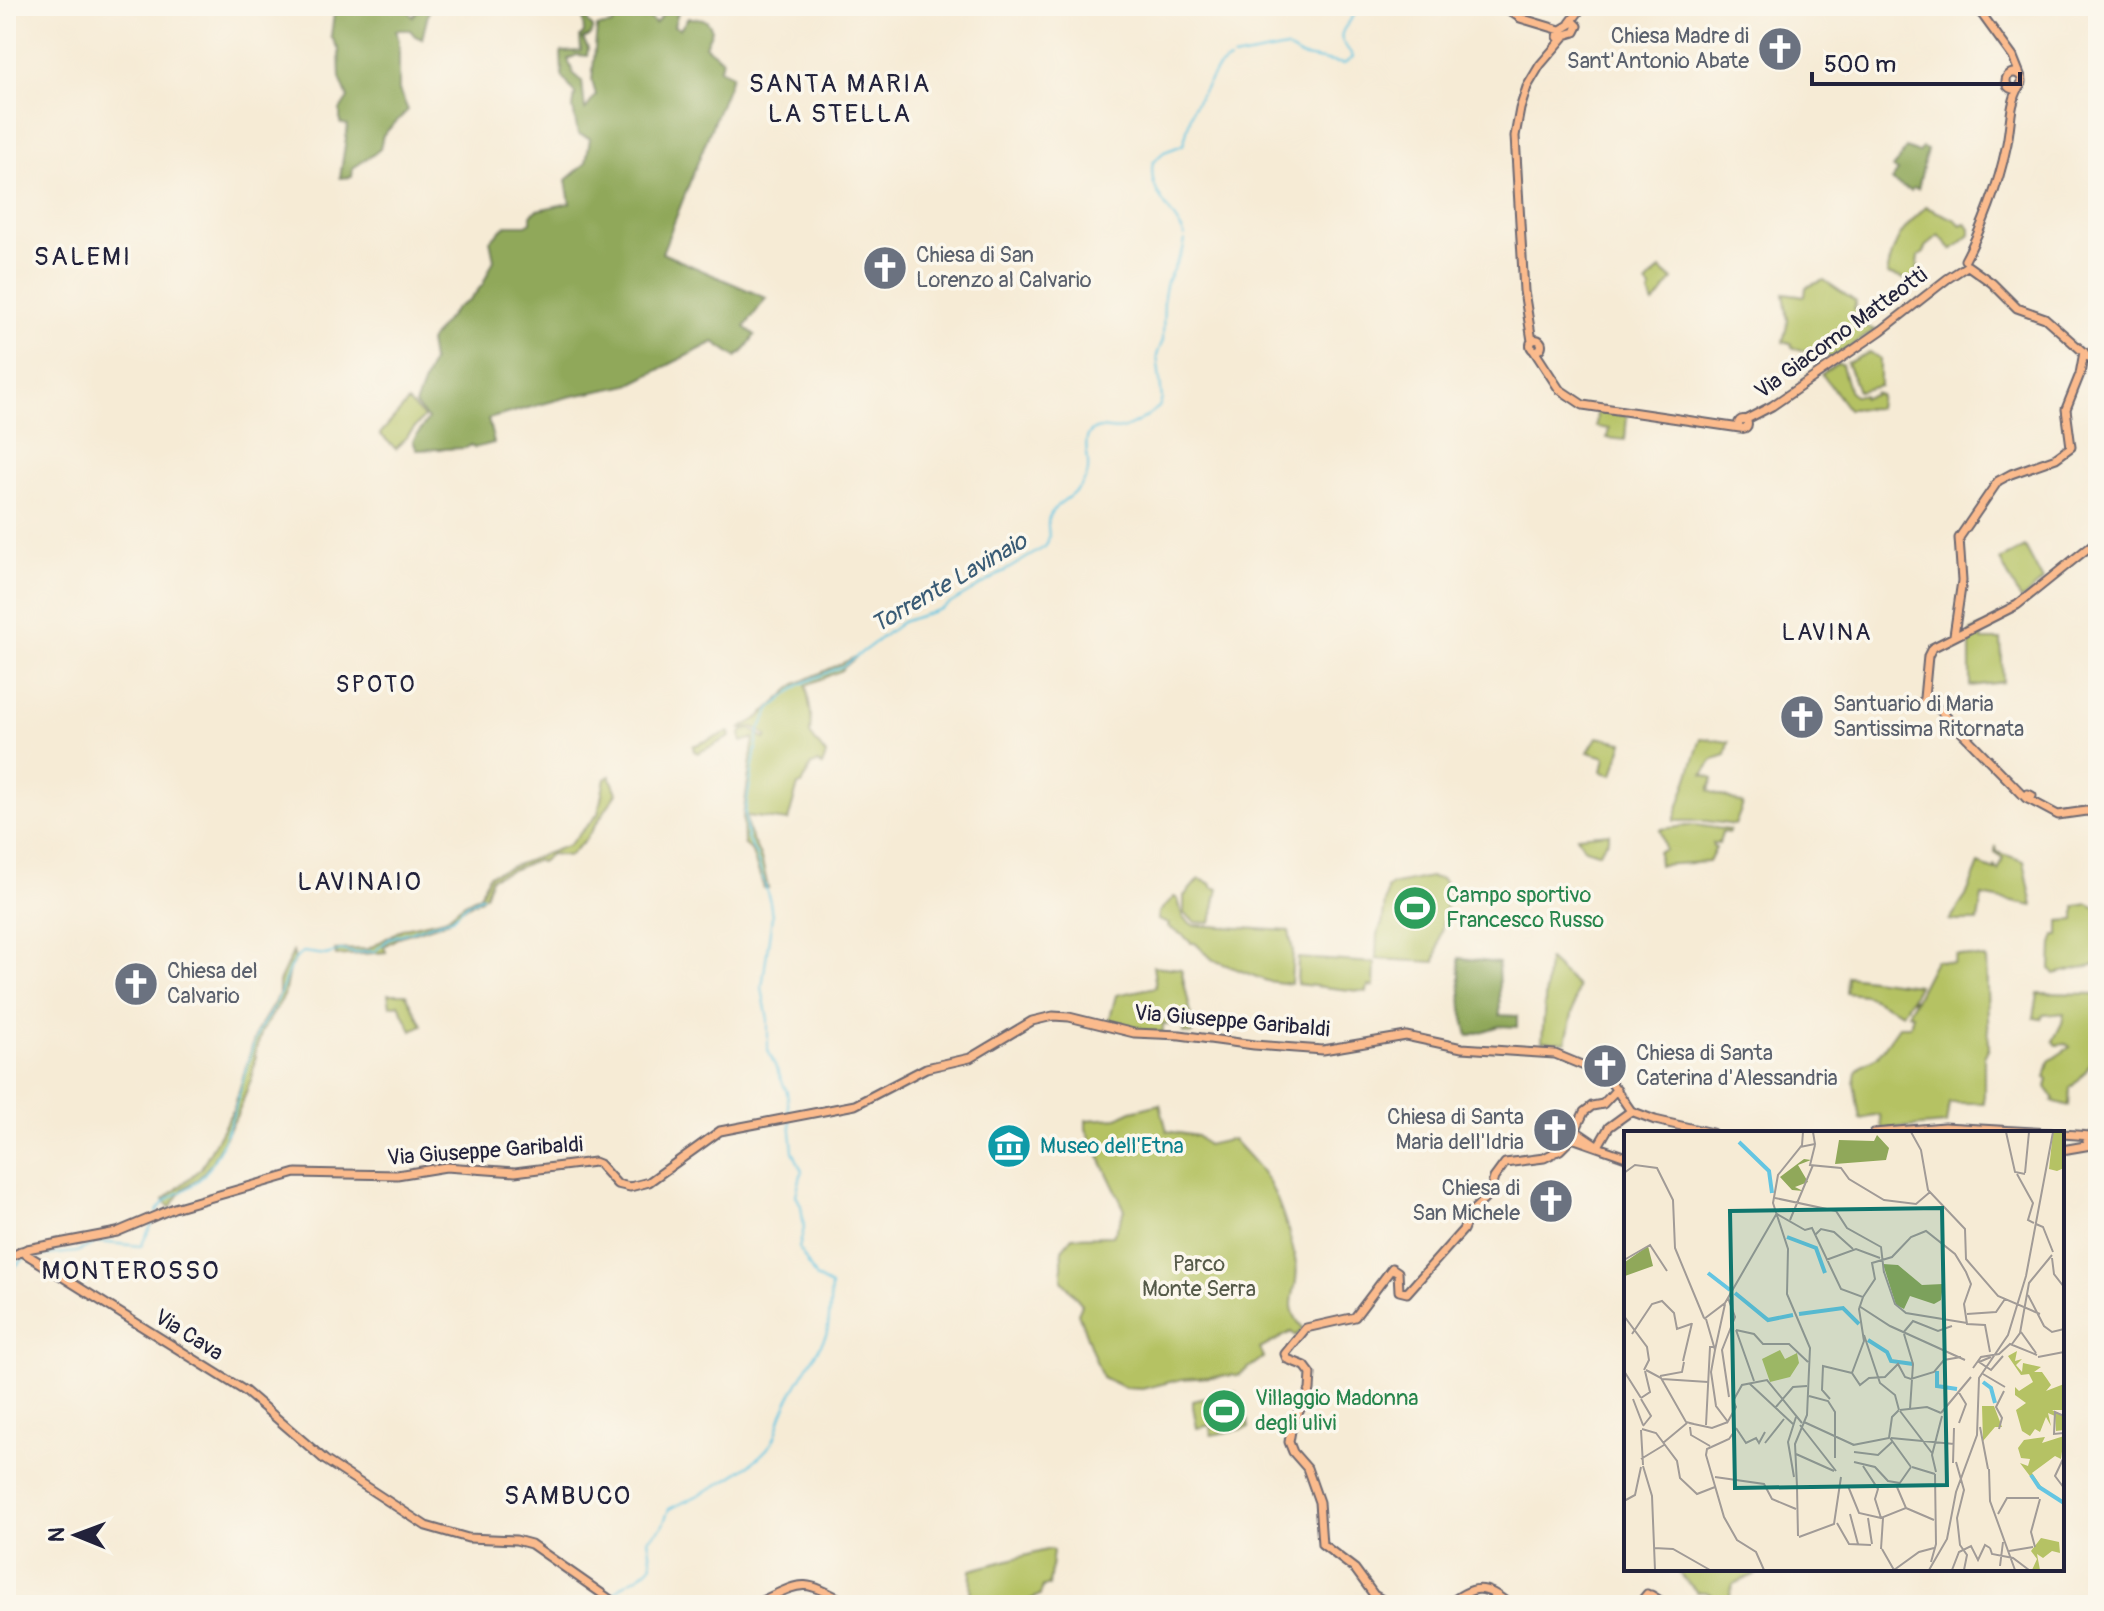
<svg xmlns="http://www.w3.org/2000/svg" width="2104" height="1611" viewBox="0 0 2104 1611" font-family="Pangolin,sans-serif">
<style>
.green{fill:#b5c264;stroke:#6c7250;stroke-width:2}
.forest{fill:#90a85a;stroke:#59654a;stroke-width:2}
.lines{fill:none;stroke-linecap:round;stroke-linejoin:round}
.stream{stroke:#64c5e2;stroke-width:2}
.major-casing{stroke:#6c6871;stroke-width:11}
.major{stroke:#fbbb8d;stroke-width:7}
.labels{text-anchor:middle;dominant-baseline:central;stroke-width:7;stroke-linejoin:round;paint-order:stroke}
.worship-label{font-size:22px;fill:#5b616d;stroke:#fbf7ec;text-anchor:start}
.street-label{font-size:22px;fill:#22223b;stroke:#fbf7ec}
.leisure-label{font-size:22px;fill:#27864d;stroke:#fbf7ec;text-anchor:start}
.culture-label{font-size:22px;fill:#0d838f;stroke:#fbf7ec;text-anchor:start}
.park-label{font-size:22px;fill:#555a49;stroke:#fbf7ec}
.water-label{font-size:24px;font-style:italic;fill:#395b75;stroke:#fbf7ec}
.neighbourhood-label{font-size:24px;letter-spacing:2px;fill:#22223b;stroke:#fbf7ec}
.quarter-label{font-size:26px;letter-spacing:2px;fill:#22223b;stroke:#fbf7ec}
.inset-river{fill:none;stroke:#64c5e2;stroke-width:4}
.inset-road{fill:none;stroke:#a19b97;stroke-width:2}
.view{fill:#0f766e;fill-opacity:0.15;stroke:#0f766e;stroke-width:4}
.inset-edge{fill:none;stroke:#22223b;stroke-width:4}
</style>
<rect width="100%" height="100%" fill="#fbf7ec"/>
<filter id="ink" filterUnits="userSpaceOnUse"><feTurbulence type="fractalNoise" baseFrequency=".0125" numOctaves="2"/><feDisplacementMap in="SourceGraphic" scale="16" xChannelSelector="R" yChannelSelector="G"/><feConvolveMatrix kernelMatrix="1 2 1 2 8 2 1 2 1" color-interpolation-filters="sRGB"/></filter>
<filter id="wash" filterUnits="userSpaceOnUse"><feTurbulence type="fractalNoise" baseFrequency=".006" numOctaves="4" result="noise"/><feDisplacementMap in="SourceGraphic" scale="32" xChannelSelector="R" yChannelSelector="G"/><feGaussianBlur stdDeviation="1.8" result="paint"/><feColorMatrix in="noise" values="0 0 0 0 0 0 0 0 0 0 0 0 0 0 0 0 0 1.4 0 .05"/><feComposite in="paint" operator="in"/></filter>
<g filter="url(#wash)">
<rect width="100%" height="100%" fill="#f6ebd5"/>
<path class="green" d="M 1926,207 L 1956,220 L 1961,225 L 1966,223 L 1970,228 L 1970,235 L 1952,250 L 1939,235 L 1925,247 L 1924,253 L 1919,256 L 1916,282 L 1887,274 C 1894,240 1900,231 1926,207 Z
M 1660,269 L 1673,280 L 1654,304 L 1649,294 L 1651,290 L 1646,284 Z
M 1824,280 L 1856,302 L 1854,309 L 1862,314 L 1867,327 L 1875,330 L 1834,358 L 1792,348 L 1791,344 L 1783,342 L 1788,321 L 1784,293 L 1805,296 L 1806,287 Z
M 1870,352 L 1880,359 L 1880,386 L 1858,391 L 1847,363 Z
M 1837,364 L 1842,365 L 1849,390 L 1854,395 L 1863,395 L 1863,398 L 1874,395 L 1874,393 L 1880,395 L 1878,408 L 1848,409 L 1822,374 Z
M 408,402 L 424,417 L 396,449 L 380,434 Z
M 1597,412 L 1627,416 L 1625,440 L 1607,438 L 1609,429 L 1596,427 Z
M 2025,547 L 2043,581 L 2021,600 L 2000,560 Z
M 1982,627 L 1982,640 L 2001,640 L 2003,682 L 1970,686 L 1970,632 Z
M 856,657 L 840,671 L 806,685 L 811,714 L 810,734 L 826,755 L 822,766 L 818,763 L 811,765 L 802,785 L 798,785 L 788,821 L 746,816 C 747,836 753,839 759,854 C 764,865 765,877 768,888 L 764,888 L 751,850 L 744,844 L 743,817 L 754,738 L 742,742 L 740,735 L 743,731 L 751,729 L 765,739 L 767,736 L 754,727 L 740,729 L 761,716 L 796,684 Z
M 729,732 L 730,737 L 698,753 L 694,751 L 693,746 Z
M 1597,737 L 1623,742 L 1613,775 L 1602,772 L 1605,757 L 1588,752 Z
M 1701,738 L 1729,742 L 1726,755 L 1714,759 L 1703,774 L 1713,778 L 1709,791 L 1743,804 L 1735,825 L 1706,821 L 1674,821 Z
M 610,776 L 617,793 L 586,839 L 569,856 L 551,854 L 541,862 L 537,860 L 491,878 L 486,894 L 481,899 L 463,908 L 446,922 L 401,936 L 384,946 L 386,952 L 336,956 L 335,950 L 368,949 L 404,928 L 445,919 L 463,904 L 480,895 L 489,875 L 569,845 L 598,814 L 605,779 Z
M 1695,825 L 1730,830 L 1728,833 L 1722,832 L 1719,844 L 1713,843 L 1713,847 L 1716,848 L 1709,862 L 1659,865 L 1658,852 L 1665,850 L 1660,829 Z
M 1609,833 L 1609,839 L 1598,853 L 1585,849 L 1577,836 Z
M 1996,846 L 1997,852 L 2024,861 L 2033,906 L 1982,896 L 1978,921 L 1949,921 L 1966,896 L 1979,864 L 1995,870 L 1995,867 L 1998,871 L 2004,858 L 1995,852 Z
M 1430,877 L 1442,879 L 1449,890 L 1435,962 L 1376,959 L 1377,934 L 1382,924 L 1387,889 L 1391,885 Z
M 1199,879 L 1212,884 L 1212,887 L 1218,889 L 1211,923 L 1196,922 L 1184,914 L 1184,896 Z
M 1174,897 L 1178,899 L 1183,918 L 1193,925 L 1289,931 L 1293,951 L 1291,984 L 1267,981 L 1213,960 L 1195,943 L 1191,943 L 1184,936 L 1168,927 L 1169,924 L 1158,920 L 1159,912 Z
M 2089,904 L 2098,909 L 2097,964 L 2055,974 L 2051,969 L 2052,944 L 2055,935 L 2059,935 L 2059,921 L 2075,920 L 2075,906 Z
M 293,952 L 295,960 L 289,968 L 284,996 L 262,1031 L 254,1056 L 256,1057 L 251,1080 L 238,1113 L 211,1164 L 199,1178 L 183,1189 L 170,1208 L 164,1200 L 201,1168 L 234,1108 L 256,1033 L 279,995 L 279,982 Z
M 1956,954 L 1986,959 L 1989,1047 L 1984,1057 L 1984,1103 L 1949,1103 L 1946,1124 L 1882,1129 L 1880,1115 L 1860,1119 L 1854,1083 L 1856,1072 L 1863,1064 L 1877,1057 L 1899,1026 L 1910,1026 L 1913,1014 L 1908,1013 L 1914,1001 L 1910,1000 L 1902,1013 L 1865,995 L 1846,993 L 1847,976 L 1918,985 L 1911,998 L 1915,999 L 1935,960 L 1953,963 Z
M 1298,958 L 1375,963 L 1374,987 L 1368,986 L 1367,992 L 1297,984 Z
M 1548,959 L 1578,987 L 1566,1042 L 1542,1041 Z
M 1153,966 L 1181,969 L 1192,1017 L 1192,1034 L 1183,1033 L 1183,1025 L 1163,1024 L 1163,1032 L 1134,1032 L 1108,1025 L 1116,995 L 1156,987 Z
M 2038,993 L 2098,994 C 2098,1036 2104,1059 2070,1088 L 2069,1106 L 2052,1101 L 2054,1099 L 2046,1087 L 2048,1079 L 2045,1078 L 2049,1061 L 2070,1047 L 2066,1044 L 2056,1045 L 2053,1041 L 2062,1023 L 2064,1013 L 2043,1015 L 2041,1019 L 2034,1018 Z
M 388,994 L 406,994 L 422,1025 L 412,1031 L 399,1004 L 390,1006 Z
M 1160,1104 L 1167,1131 L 1197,1136 L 1207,1145 L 1233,1139 C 1242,1150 1253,1160 1262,1172 C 1278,1193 1292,1239 1296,1264 C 1301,1292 1280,1302 1303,1328 L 1296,1336 L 1291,1332 L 1260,1349 L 1264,1357 L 1239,1375 L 1182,1379 L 1142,1389 L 1125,1388 L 1102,1377 L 1078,1313 L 1082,1304 L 1062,1281 L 1062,1249 L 1072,1237 L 1113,1236 L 1125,1210 L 1086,1129 L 1086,1120 L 1117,1118 L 1132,1111 Z
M 1236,1392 L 1241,1419 L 1197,1428 L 1192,1401 Z
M 1248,1421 L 1249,1428 L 1211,1435 L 1210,1428 Z
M 1050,1549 L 1053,1551 L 1049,1586 L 1043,1586 L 1040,1595 L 1019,1605 L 970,1605 L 971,1570 Z
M 1675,1569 L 1762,1569 L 1761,1572 L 1733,1584 L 1729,1598 L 1725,1602 L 1706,1592 L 1697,1592 Z"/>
<path class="forest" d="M 335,6 L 406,6 L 413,17 L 420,6 L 430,6 L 422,39 L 415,36 L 410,30 L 396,30 L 399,41 L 399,90 L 408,110 L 383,135 L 380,149 L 374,154 L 353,168 L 352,177 L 340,178 L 348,125 L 340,123 L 340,110 L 348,98 L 340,78 L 339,50 L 331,36 Z
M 582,6 L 588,6 L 588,23 L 593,28 L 590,36 L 583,39 L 588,48 L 587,56 L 577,55 L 568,59 L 573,73 L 582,81 L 585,110 L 596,95 L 592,81 L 597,27 L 612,25 L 618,14 L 640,6 L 655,24 L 662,16 L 663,6 L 678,12 L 674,26 L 680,29 L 688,18 C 701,18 707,17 712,30 L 705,46 L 723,60 L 719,69 L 732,75 L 662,253 L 766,298 L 745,327 L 755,335 L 743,352 L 736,357 L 714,342 L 629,385 L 568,397 L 488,419 L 494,443 L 474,448 L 471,445 L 466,448 L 417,450 L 413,441 L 428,419 L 415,405 L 432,361 L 429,341 L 456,308 L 470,300 L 483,284 L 494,260 L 490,240 L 507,225 L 526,225 L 531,222 L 531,215 L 537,210 L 570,203 L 566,180 L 586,163 L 590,138 L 578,134 L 573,108 L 575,94 L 562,76 L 561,52 L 581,51 L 580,37 L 584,33 Z
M 1906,148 L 1919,153 L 1922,148 L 1927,150 L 1918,189 L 1913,188 L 1910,191 L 1891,181 L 1898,171 L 1893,168 Z
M 1459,958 L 1498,963 L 1500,1015 L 1517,1016 L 1517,1027 L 1500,1026 L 1468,1036 L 1462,1009 Z"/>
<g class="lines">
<path class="stream" d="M 1233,58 L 1286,48 L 1300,56 L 1344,64 L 1353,57 C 1350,51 1344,46 1342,40 C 1338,29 1356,18 1359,6
M 1185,236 C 1173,210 1147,193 1153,162 L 1164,152 L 1183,145 L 1193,108 L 1216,70 L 1229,60
M 157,1212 C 164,1197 183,1193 195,1183 C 207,1174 214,1161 220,1148 C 237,1112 243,1074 256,1037 C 262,1022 275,1009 280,994 C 287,977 287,964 303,952 L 326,955 L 341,950 L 354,953 L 375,951 L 390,938 L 452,918 L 467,904 L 483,896
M 34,1256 L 77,1252 L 97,1242 L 141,1246 L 155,1218
M 6,1274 L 26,1257
M 612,1597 C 624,1579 641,1580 652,1564 L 648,1539 L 662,1527 L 669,1509 C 700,1495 744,1474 767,1449 C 779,1436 777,1424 784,1410 C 795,1383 813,1360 826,1335 C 830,1326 830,1297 831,1286 L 816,1278 L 799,1248 L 804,1228 L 801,1206 L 796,1195 L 802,1171 L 793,1151 L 787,1092 L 768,1050 L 768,1020 L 762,988 L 772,916 L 770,902 L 756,855 L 747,838 L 745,813 L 759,731 L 771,708 L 801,684 L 845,665 L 902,622 L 941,609 L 1045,547 C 1053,536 1045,527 1049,517 C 1057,499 1079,497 1087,475 C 1092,462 1081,443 1090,433 C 1099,423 1111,432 1121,429 C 1133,426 1149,415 1159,407 L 1162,399 L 1157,355 L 1163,340 L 1164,296 L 1167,281 L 1183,250 L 1185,240"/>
</g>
</g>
<g filter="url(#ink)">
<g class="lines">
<g class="major-casing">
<path id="major" d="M 1503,6 L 1520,18 L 1560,30
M 1976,6 L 2013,57 L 2021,77
M 1574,22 L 1578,26 L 1575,32 L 1558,37 L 1559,31 Z
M 1570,23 L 1583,6
M2006 81a8 8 0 1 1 16 0a8 8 0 1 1-16 0Z
M 1965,260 C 1982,228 1999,183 2006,148 C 2011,128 2009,106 2019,87
M 1968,266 L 1992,283 L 2017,308 L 2045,318 L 2098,365
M1530.5 345a5.5 5.5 0 1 1 11 0a5.5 5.5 0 1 1-11 0Z
M 1532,341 L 1524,291 L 1515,136 L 1520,109 L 1527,87 L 1540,65 L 1564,37
M 1533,349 L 1559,389 L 1583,405 L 1740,428
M1738.5 424a4.5 4.5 0 1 1 9 0a4.5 4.5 0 1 1-9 0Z
M 1745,420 L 1772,406 L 1882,330 L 1947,279 L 1967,266
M 1954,635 L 1962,581 L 1959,538 L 1998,481 L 2011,474 L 2056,458 L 2071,447 L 2066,409 L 2080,374 L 2084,352
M 1924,698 L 1928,656 L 1932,648 L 2017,605 L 2098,540
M 1924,698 L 1928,698 L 1928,703 L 1924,702 Z
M 1929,699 L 2026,798
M 2028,794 L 2032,796 L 2030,800 L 2026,798 Z
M 2030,800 L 2058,815 L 2086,811 L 2098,812
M 1576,1131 L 1598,1146
M 1874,1133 L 1944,1127 L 2051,1133
M 2062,1134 L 2091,1136
M 2098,1137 L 2089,1136 L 2087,1141 L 2090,1145 L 2098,1144
M 1572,1138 L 1626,1157
M 1598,1146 L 1609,1127 L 1631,1111
M 2062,1150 L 2091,1145
M 21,1251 L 245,1391 L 325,1460 L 426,1526 L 468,1538 L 516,1540 L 531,1544 L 618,1605
M 6,1259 L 27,1249 L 117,1232 L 174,1208 L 296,1173 L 397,1175 L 446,1167 L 515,1172 L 594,1162 L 599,1164 L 617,1184 L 630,1187 L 649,1182 L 720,1131 L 855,1105 L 926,1068 L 970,1058 L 1032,1021 L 1053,1016 L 1069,1017 L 1134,1033 L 1180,1035 L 1254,1045 L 1323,1050 L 1406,1036 L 1462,1048 L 1555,1054 L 1606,1075 L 1631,1111 L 1655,1120 L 1712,1133
M 1651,1595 L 1667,1605
M 753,1605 C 807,1580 799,1578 852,1605
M 1391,1605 L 1374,1595 L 1355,1569 L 1322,1544 L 1319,1502 L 1307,1468 L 1293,1452 L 1289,1442 L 1292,1425 L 1310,1390 L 1311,1374 L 1305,1366 L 1287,1359 L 1285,1354 L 1306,1328 L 1355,1317 L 1392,1268 L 1398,1272 L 1399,1291 L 1407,1293 L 1463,1230 L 1470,1213 L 1489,1195 L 1494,1178 L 1505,1163 L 1544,1158 L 1560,1150 L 1572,1138 L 1584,1112 L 1592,1106 L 1603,1104 L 1617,1089
M 1447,1605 C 1475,1585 1483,1583 1510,1605
M 1638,1605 L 1647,1594"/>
</g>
<use href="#major" class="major"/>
</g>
</g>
<defs>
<g id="church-disc" transform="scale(2.3)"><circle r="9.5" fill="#6b7280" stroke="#fbf7ec"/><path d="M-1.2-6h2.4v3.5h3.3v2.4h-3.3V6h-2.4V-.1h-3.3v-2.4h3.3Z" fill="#fff"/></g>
<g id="stadium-disc" transform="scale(2.3)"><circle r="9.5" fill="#2e9e5b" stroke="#fbf7ec"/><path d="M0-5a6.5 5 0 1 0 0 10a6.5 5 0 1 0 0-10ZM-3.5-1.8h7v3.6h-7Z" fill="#fff"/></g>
<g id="museum-disc" transform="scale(2.3)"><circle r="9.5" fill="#0f9aa8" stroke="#fbf7ec"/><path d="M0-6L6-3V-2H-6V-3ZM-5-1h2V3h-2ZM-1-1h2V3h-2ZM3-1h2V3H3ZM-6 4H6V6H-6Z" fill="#fff"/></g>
</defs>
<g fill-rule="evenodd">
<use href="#church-disc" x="1780" y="49"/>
<use href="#church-disc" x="885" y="268"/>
<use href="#church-disc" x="1802" y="717"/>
<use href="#stadium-disc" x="1415" y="908"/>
<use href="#church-disc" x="136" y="984"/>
<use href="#church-disc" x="1605" y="1066"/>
<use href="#church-disc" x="1555" y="1130"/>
<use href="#museum-disc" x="1009" y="1146"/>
<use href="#church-disc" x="1551" y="1201"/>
<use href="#stadium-disc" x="1224" y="1411"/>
</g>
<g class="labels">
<g class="worship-label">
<text x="1749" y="36" text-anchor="end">Chiesa Madre di<tspan x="1749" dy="25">Sant'Antonio Abate</tspan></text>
<text x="916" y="255">Chiesa di San<tspan x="916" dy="25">Lorenzo al Calvario</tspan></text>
<text x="1833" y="704">Santuario di Maria<tspan x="1833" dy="25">Santissima Ritornata</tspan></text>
<text x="167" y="971">Chiesa del<tspan x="167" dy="25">Calvario</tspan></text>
<text x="1636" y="1053">Chiesa di Santa<tspan x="1636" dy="25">Caterina d'Alessandria</tspan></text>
<text x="1524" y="1117" text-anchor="end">Chiesa di Santa<tspan x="1524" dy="25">Maria dell'Idria</tspan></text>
<text x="1520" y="1188" text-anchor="end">Chiesa di<tspan x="1520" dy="25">San Michele</tspan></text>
</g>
<g class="street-label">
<text transform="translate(1841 333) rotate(-36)">Via Giacomo Matteotti</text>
<text transform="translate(1232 1021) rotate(5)">Via Giuseppe Garibaldi</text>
<text transform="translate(485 1151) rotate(-4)">Via Giuseppe Garibaldi</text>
<text transform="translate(189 1335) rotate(32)">Via Cava</text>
</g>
<g class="leisure-label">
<text x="1446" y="895">Campo sportivo<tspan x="1446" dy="25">Francesco Russo</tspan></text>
<text x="1255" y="1398">Villaggio Madonna<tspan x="1255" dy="25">degli ulivi</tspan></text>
</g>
<g class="culture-label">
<text x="1040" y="1146">Museo dell'Etna</text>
</g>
<g class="park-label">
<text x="1199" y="1264">Parco<tspan x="1199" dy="25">Monte Serra</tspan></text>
</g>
<g class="water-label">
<text transform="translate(949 583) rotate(-30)">Torrente Lavinaio</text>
</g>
<g class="neighbourhood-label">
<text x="1827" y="632">LAVINA</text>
<text x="376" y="684">SPOTO</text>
</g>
<g class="quarter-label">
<text x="840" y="84">SANTA MARIA<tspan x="840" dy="30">LA STELLA</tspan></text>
<text x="83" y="257">SALEMI</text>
<text x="360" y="882">LAVINAIO</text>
<text x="131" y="1271">MONTEROSSO</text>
<text x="568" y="1496">SAMBUCO</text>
</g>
</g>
<g transform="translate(1624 1131)">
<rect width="440" height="440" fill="#f6ebd5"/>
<path d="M 429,1 L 440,1 L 440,37 L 433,40 L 425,38 ZM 156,219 L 161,228 L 173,222 L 175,232 L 166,246 L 146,251 L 138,228 ZM 393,220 L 391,230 L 398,228 L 392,234 L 398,241 L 399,232 L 417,236 L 410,241 L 418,241 L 423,248 L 427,254 L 422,260 L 440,253 L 440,279 L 428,279 L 440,285 L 440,299 L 432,300 L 431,285 L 424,282 L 427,295 L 422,286 L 416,301 L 411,298 L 406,305 L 398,300 L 392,279 L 402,272 L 391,264 L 391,256 L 395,260 L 409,251 L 405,243 L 397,244 L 384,225 ZM 358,275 L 370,275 L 378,296 L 371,296 L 359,310 ZM 440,305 L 437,328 L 431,325 L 408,342 L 419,358 L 415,357 L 396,332 L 404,335 L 406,328 L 397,327 L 394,317 L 400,309 L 421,306 L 418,312 ZM 417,407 L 435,411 L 436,422 L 428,420 L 419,427 L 413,423 L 416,439 L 408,439 L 413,428 L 407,420 Z" fill="#b5c264"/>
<path d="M 253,4 L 265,17 L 262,29 L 211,33 L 215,9 L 250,10 ZM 180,28 L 187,29 L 174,34 L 184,51 L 171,56 L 179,60 L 168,59 L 156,46 ZM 24,115 L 29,135 L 1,145 L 1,131 ZM 259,133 L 274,134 L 298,154 L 319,153 L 317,169 L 310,173 L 286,165 L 280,178 L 272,174 Z" fill="#90a85a"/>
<path class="inset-river" d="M 115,11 L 145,40 L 148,62M 163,106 L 192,117 L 201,142M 84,142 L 106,159M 111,162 L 144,189 L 169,184M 175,183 L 219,177 L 235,193M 244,209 L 263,221 L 267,230 L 289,233M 313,240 L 313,255 L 333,258M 359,251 L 367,257 L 371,272M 407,344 L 415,356 L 440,372"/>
<path class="inset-road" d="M 287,1 L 297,19 L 304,59 L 341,98 L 342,128 L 374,165 L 416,183M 382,1 L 391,41 L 401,43M 191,14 L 186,34 L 217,37 L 225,48 L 260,69 L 292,73 L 306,61M 176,16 L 191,13 L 189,1M 0,42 L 11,34 L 33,37 L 49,69 L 51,117 L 80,187M 401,42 L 405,1M 393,43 L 409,72 L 404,89 L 410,92M 151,67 L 212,80 L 223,97 L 257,116 L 260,142M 153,83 L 181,99 L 188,97 L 217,158 L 239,166 L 235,178 L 240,210 L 228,242 L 236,254 L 245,247 L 261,246 L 274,233 L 281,246 L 287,248 L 310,241 L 320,229 L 337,226M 166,89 L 189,34M 412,93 L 419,96 L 429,121M 191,104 L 197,98 L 210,101 L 229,118M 428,127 L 430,143 L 440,156M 0,129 L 26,114 L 43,140M 202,129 L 232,118 L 256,127M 260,141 L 271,173 L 282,182 L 343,192M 404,164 L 420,195 L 428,201 L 440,198M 239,166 L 251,148 L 248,132 L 268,126 L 287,106 L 302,100 L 331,123 L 342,141 L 347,153 L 340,173 L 343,193 L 361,194 L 366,221M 104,167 L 111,186 L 98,219 L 105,266M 235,175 L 266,195 L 341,229M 343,183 L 372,181 L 381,168M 0,185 L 23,216 L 25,229 L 20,239M 80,188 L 101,172 L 153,82M 82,188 L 91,219 L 101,173M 112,199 L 130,203 L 139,213 L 165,213 L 184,231M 112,199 L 130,250M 397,201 L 412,222M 279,202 L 289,190 L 314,200 L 328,195M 8,203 L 28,173 L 38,170 L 50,182 L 53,198 L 67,193M 280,203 L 289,233 L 286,278M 240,204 L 256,252 L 271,264 L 275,279M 388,213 L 396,202 L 405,152 L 428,124M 91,219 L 87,241 L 92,275 L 104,291M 367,226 L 355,231 L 367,239 L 379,225M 414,226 L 440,221M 59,230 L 68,192M 349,237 L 357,226 L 375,223 L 386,213 L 413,224M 22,239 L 37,247 L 62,291 L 70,293M 0,240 L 17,267M 359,243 L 381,256M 36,245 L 58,241 L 60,231M 38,248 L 84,251M 126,253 L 169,293M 334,260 L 342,273 L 335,292M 185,265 L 204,270 L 211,281 L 211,327M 17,267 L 26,261 L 21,240M 9,268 L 19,294M 17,268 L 27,285 L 19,295M 206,268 L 198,259 L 199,235 L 228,242M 109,270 L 118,254 L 143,249 L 178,292M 151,277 L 169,256 L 183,255M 276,279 L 303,276 L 317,282M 276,280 L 308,322M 317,282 L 347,246M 440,285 L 431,281 L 430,303 L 440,302M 180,291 L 230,314M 65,292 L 88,297 L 104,291M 103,292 L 112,276 L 109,270M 82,294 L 86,216 L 91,216M 176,294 L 212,340M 66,296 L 67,304 L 86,315M 356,296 L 364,338M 112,297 L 122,312 L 132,307 L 135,312 L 141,301M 18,298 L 32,302 L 53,330 L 56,347 L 73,363 L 91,356M 112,298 L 105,308 L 83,318 L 82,324 L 100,386 L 113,409 L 132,421 L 140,439M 375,298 L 378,287 L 372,276 L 380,260M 17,299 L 19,334M 265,307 L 268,286 L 275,279M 266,307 L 287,336M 267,307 L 330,313M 39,312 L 63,292M 141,312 L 160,288M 229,314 L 265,307M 230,321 L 254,324 L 268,311M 172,323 L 210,340M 440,326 L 431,345 L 440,357M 17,328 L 40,314M 230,331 L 251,336 L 264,350 L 276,352M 332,331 L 340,359 L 333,387 L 336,414 L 343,424 L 340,439M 329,332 L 330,297M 19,335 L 28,365 L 31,439M 239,335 L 254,358 L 251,368 L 257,387 L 282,377 L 273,356 L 287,336M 288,336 L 311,343M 365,338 L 366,370 L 391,439M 312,341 L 308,324 L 318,285M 91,346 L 140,353 L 148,368 L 172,378M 170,346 L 164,311 L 172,286M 173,355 L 171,313 L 183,284 L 186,217 L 163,163 L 164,118 L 149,72 L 154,44 L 178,14 L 179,1M 224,355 L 235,382 L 257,387M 173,356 L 174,405M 0,370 L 11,364 L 17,336M 282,377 L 310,389M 226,383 L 234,413M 374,383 L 383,367 L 415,367M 244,387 L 248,413M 213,392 L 225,413 L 247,414M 175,406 L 210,393 L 217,346M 411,416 L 407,401 L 416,368M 30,417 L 49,418 L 86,439M 366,417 L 368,423 L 389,427 L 405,439M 257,418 L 259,387M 258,418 L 270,439M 385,420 L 409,416M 307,431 L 312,413 L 311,343M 376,435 L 379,411M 270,439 L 295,421 L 310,417M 305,439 L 323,408 L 332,361 L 353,304 L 355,247 L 384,204 L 402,145 L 429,1M 328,439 L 335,421 L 347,415 L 354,429 L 361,414 L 366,417"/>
<path class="view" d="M 318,77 L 323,354 L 111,357 L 106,80 Z"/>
<rect width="440" height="440" class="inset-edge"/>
</g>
<rect width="2104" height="1611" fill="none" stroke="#fbf7ec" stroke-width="32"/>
<g transform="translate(76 1535) rotate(271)" stroke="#fbf7ec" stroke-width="6" paint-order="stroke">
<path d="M0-6L14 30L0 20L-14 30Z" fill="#22223b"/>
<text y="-12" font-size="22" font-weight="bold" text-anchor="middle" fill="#22223b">N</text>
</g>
<path d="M1812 72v12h208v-12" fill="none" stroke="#22223b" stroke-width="4"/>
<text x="1824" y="72" font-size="24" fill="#22223b" stroke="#fbf7ec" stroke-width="6" paint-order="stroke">500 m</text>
</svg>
